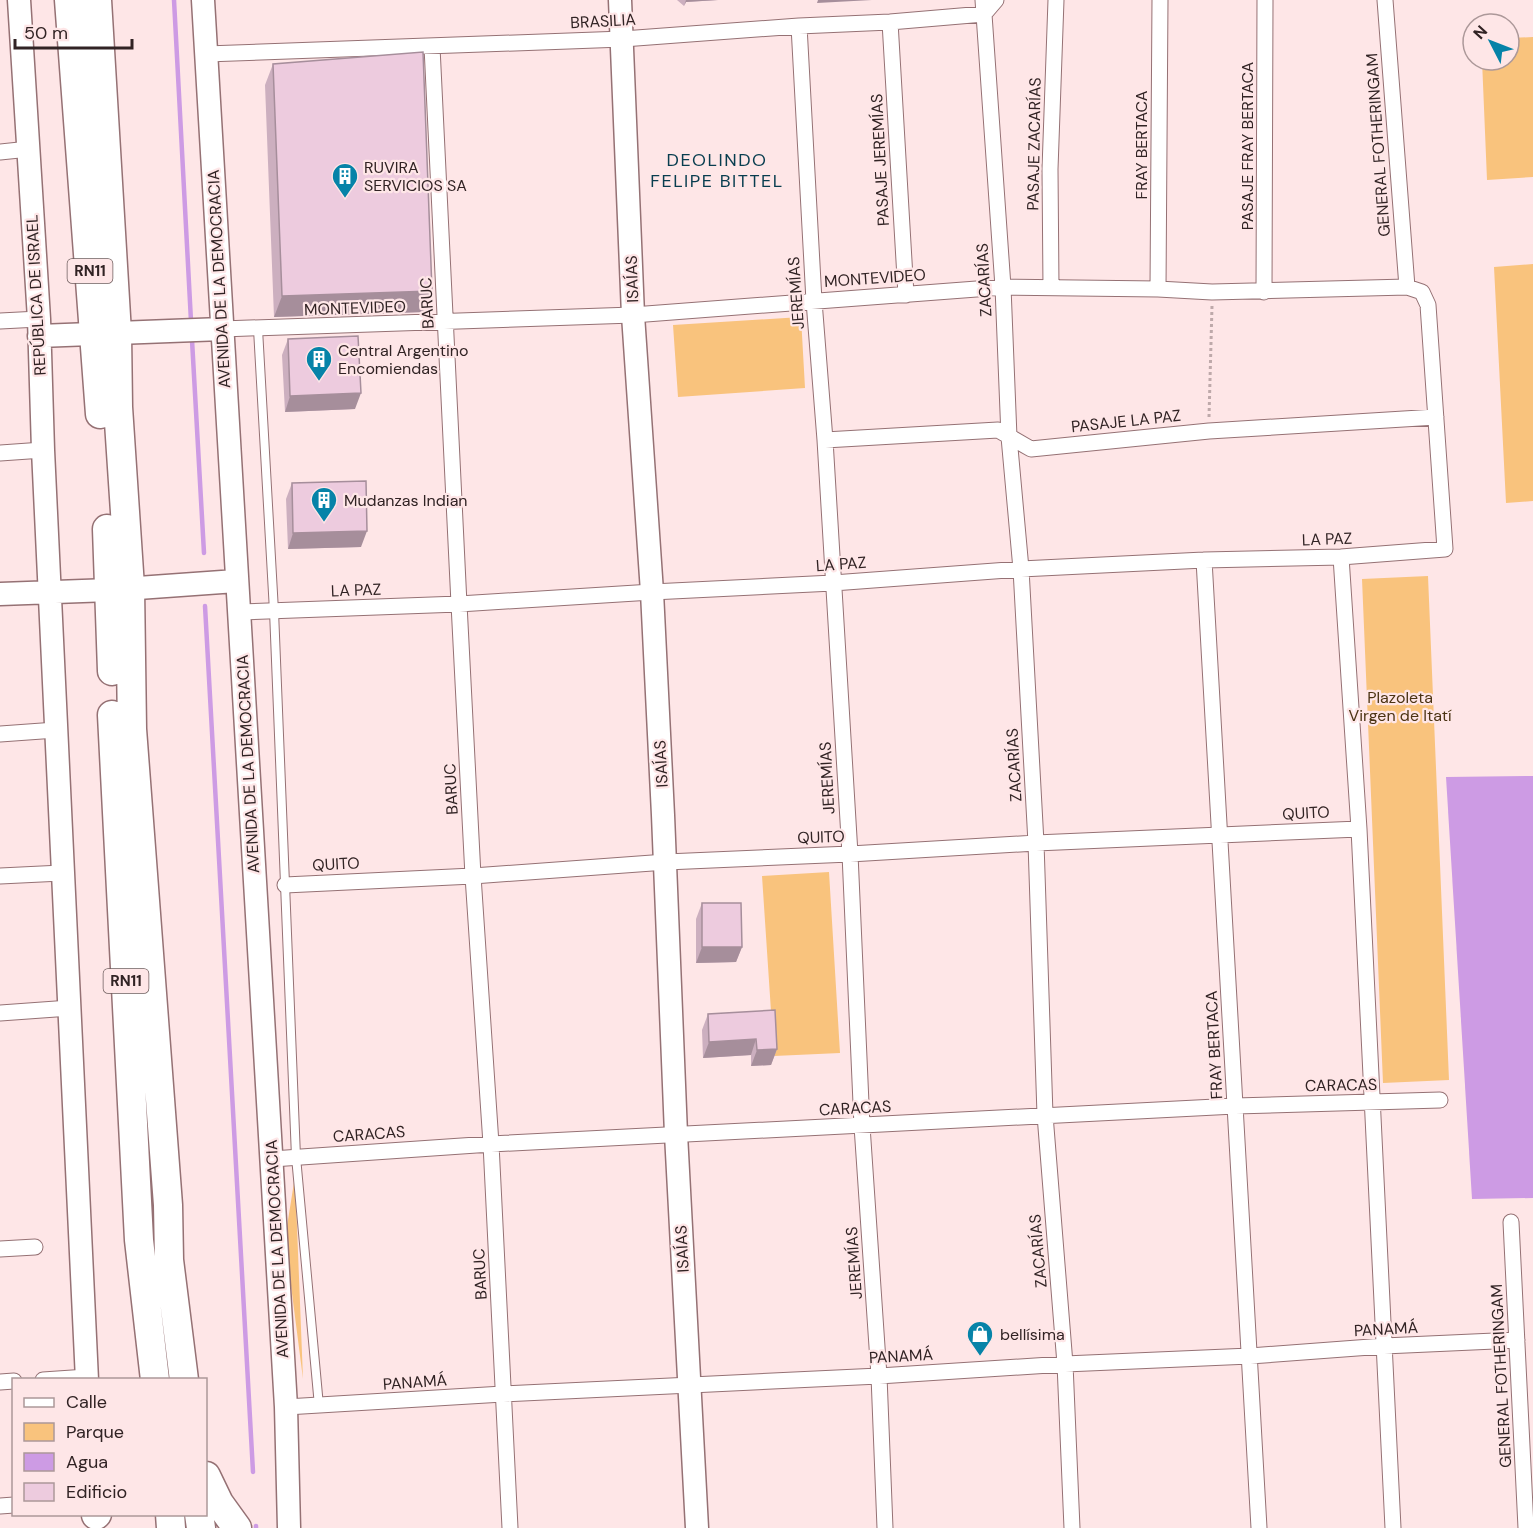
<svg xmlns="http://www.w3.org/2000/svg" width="1533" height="1528" viewBox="0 0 1533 1528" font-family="'DM Sans',sans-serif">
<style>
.green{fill:#f9c37d}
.water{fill:#cd9be4}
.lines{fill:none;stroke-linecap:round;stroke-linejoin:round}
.stream{stroke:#cd9be4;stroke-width:4.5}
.lane-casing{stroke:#957174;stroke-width:10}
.street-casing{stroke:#957174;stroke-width:17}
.secondary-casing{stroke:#957174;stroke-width:25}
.highway-casing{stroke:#957174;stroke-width:31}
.path{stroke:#bea9aa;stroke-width:3;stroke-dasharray:3 3;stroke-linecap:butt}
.lane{stroke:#fff;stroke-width:8}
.street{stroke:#fff;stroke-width:15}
.secondary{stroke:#fff;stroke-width:22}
.highway{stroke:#fff;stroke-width:28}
.wall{fill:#ccafbf}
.shaded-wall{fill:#a68e9b}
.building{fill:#edcbde;stroke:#a68e9b;stroke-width:1.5}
.labels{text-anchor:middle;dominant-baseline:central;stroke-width:4.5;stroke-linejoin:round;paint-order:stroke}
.shield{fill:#fee6e7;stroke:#6e5e5e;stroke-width:1.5}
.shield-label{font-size:15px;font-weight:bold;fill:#312324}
.street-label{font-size:16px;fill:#312324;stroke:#fee6e7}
.poi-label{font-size:16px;fill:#312324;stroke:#fee6e7;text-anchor:start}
.park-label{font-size:16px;fill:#4b3313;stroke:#fee6e7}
.neighbourhood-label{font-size:18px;letter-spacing:1.5px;fill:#083d4f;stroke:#fee6e7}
</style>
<rect width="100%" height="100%" fill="#fee6e7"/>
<path class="green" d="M 1533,37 L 1533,177 L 1487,180 L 1482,60 L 1509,60 L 1509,38 Z
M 1533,264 L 1533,501 L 1506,503 L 1494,267 Z
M 801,317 L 805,388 L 678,397 L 673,325 Z
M 1428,576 L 1449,1080 L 1383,1083 L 1362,579 Z
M 829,872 L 840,1053 L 774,1056 L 762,876 Z
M 295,1176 L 303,1379 L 285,1239 Z"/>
<path class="water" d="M 1533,776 L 1533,1198 L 1472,1199 L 1446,777 Z"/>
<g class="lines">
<path class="stream" d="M 174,0 L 191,321
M 192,340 L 204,553
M 205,606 L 253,1472
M 256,1526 L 256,1528"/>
<g class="lane-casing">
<path id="lane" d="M 258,329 L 274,611 L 296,1157 L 319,1406"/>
</g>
<g class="street-casing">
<path id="street" d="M 983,0 L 1003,287 L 1009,437 L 1021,569 L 1036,843 L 1045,1115 L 1065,1364 L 1072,1528
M 1385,0 L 1407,287
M 890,22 L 906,295
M 799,26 L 814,301 L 825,440 L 850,854 L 862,1126 L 879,1376 L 885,1528
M 432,47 L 459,604 L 473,876 L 491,1144 L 510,1528
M 206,54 L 623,39 L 799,26 L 890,22 L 984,14 L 996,0
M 0,152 L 29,149
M 1051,288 L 1050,169 L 1056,0
M 1158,289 L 1160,0
M 1264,292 L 1265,0
M 0,321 L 39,319
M 222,329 L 633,315 L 1003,287 L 1158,289 L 1212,292 L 1407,287 L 1422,292 L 1428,305 L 1445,549 L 1341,557 L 1204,560 L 1021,569 L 833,583 L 652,592 L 459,604 L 239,612
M 825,440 L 998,430 L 1031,449 L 1209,431 L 1436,417
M 0,453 L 43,450
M 1341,557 L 1359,829 L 1393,1528
M 1204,560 L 1259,1528
M 0,734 L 56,730
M 0,876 L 62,873
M 285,885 L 473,876 L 666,862 L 850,854 L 1036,843 L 1359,829
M 0,1013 L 70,1008
M 272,1159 L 491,1144 L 1235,1106 L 1440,1100
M 1511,1222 L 1526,1528
M 0,1249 L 35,1247
M 43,1380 L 87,1377
M 0,1382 L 14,1381
M 286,1407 L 503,1394 L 879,1376 L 1065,1364 L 1250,1356 L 1384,1346 L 1517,1340
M 0,1506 L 14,1505"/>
</g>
<g class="secondary-casing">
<path id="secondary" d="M 19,0 L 39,319 L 43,450 L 87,1380
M 203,0 L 286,1407 L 289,1528
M 620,0 L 633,315 L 652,592 L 663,815 L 676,1134 L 697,1528
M 39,336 L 222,329
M 0,594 L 110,590 L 236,581"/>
</g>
<g class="highway-casing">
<path id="highway" d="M 69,0 L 100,414
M 97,0 L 117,333 L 118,407 L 130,587 L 132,729 L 168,1205 L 169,1260 L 184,1380
M 107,529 L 112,671
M 112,715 L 139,1240 L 155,1380
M 206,1476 L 219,1503 L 237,1528
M 170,1514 L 171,1528
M 199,1514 L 201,1528
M 96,1515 L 97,1514"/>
</g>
<path class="path" d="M 1209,417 L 1212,306"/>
<use href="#lane" class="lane"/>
<use href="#street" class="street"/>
<use href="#secondary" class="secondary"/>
<use href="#highway" class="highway"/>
</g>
<path class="wall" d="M 677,0 L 718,0 L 686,2 L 684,6 Z
M 273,64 L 432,291 L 424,312 L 274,317 L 265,85 Z
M 288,339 L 355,409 L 285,412 L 282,355 Z
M 292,483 L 361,547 L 288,549 L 286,499 Z
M 702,903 L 742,947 L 736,962 L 696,963 L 696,919 Z
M 708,1014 L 777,1049 L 771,1065 L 751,1066 L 751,1055 L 703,1058 L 702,1030 Z"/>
<path class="shaded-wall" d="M 686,0 L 718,0 L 686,2 L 684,6 Z
M 818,0 L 872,0 L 817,3 Z
M 432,291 L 424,312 L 274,317 L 282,296 Z
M 361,393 L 355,409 L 285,412 L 290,396 Z
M 367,531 L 361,547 L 288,549 L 293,533 Z
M 702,947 L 742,947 L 736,962 L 696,963 Z
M 756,1039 L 751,1055 L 703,1058 L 709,1042 Z
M 777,1049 L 771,1065 L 751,1066 L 757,1050 Z"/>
<path class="building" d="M 423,52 L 432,291 L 282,296 L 273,64 Z
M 358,336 L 361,393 L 290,396 L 288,339 Z
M 366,481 L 367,531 L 293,533 L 292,483 Z
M 702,903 L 741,903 L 742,947 L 702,947 Z
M 775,1010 L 777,1049 L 757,1050 L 756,1039 L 709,1042 L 708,1014 Z"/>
<defs>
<g id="building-pin" transform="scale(1.35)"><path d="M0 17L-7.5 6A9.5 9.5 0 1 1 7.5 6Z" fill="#0683a8" stroke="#fee6e7"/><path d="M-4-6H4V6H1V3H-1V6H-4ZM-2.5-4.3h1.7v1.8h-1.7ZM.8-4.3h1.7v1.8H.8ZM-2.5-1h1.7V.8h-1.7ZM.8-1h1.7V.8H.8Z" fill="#fff"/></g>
<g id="shop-pin" transform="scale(1.35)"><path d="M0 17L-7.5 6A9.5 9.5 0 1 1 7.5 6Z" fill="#0683a8" stroke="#fee6e7"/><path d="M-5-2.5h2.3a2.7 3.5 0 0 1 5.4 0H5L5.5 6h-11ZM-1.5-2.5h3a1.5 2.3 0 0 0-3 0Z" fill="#fff"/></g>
</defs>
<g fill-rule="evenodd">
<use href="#building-pin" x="345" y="176"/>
<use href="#building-pin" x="319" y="359"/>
<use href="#building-pin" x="324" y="500"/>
<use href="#shop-pin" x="980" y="1334"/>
</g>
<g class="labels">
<g class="shield">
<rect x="67.5" y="259" width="45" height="24" rx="4.5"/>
<rect x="103.5" y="969" width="45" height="24" rx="4.5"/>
</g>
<g class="shield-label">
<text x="90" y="271">RN11</text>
<text x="126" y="981">RN11</text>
</g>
<g class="street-label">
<text transform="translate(603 21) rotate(-3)">BRASILIA</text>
<text transform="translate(1034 144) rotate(-89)">PASAJE ZACARÍAS</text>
<text transform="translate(1141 145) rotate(-90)">FRAY BERTACA</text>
<text transform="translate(1378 145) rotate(-94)">GENERAL FOTHERINGAM</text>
<text transform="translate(1247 146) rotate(-90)">PASAJE FRAY BERTACA</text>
<text transform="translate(880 160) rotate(-93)">PASAJE JEREMÍAS</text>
<text transform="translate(875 278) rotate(-4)">MONTEVIDEO</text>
<text transform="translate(219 279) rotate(-93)">AVENIDA DE LA DEMOCRACIA</text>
<text transform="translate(632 279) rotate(-92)">ISAÍAS</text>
<text transform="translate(984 280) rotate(-93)">ZACARÍAS</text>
<text transform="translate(796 293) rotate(-94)">JEREMÍAS</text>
<text transform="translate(36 295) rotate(-93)">REPÚBLICA DE ISRAEL</text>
<text transform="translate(427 303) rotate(-93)">BARUC</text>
<text transform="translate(355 308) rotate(-2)">MONTEVIDEO</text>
<text transform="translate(1126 421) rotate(-6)">PASAJE LA PAZ</text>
<text transform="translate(1327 539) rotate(-2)">LA PAZ</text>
<text transform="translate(841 564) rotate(-4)">LA PAZ</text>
<text transform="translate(356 590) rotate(-2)">LA PAZ</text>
<text transform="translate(248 764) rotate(-93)">AVENIDA DE LA DEMOCRACIA</text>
<text transform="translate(661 764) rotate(-93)">ISAÍAS</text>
<text transform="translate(1014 765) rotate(-93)">ZACARÍAS</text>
<text transform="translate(827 778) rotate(-93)">JEREMÍAS</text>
<text transform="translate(451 789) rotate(-93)">BARUC</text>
<text transform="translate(1306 813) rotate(-3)">QUITO</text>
<text transform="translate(821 837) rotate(-2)">QUITO</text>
<text transform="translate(336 864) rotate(-3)">QUITO</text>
<text transform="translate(1214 1045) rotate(-93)">FRAY BERTACA</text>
<text transform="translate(1341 1085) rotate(-1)">CARACAS</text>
<text transform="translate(855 1108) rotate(-3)">CARACAS</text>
<text transform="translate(369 1134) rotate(-4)">CARACAS</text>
<text transform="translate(277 1249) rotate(-93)">AVENIDA DE LA DEMOCRACIA</text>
<text transform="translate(682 1249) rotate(-93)">ISAÍAS</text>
<text transform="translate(1038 1251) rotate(-95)">ZACARÍAS</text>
<text transform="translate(854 1263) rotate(-94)">JEREMÍAS</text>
<text transform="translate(480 1274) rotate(-93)">BARUC</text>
<text transform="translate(1386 1329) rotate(-3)">PANAMÁ</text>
<text transform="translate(901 1356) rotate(-3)">PANAMÁ</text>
<text transform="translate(1501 1376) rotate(-93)">GENERAL FOTHERINGAM</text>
<text transform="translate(415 1382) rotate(-4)">PANAMÁ</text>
</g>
<g class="poi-label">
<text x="364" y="167">RUVIRA<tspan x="364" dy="18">SERVICIOS SA</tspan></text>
<text x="338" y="350">Central Argentino<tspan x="338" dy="18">Encomiendas</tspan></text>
<text x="344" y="500">Mudanzas Indian</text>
<text x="1000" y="1334">bellísima</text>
</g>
<g class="park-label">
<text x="1400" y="697">Plazoleta<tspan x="1400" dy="18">Virgen de Itatí</tspan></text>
</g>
<g class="neighbourhood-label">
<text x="717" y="160">DEOLINDO<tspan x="717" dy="21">FELIPE BITTEL</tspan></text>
</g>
</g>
<rect x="12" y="1378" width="195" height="138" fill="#fee6e7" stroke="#ac9899" stroke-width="1.5"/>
<rect x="24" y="1398" width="30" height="9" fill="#ffffff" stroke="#ac9899" stroke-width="1.5"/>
<text x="66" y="1408" font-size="18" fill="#312324">Calle</text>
<rect x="24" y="1423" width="30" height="18" fill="#f9c37d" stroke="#ac9899" stroke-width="1.5"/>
<text x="66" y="1438" font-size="18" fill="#312324">Parque</text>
<rect x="24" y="1453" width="30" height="18" fill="#cd9be4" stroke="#ac9899" stroke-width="1.5"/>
<text x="66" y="1468" font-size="18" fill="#312324">Agua</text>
<rect x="24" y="1483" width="30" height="18" fill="#edcbde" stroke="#ac9899" stroke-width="1.5"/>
<text x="66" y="1498" font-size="18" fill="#312324">Edificio</text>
<g transform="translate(1491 42) rotate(312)"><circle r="28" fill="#fee6e7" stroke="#ac9899" stroke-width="1.5"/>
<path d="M0-4.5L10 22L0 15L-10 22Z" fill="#0683a8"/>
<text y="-9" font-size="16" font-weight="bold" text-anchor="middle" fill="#312324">N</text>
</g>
<path d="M15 39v9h117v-9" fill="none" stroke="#312324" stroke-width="3"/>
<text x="24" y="39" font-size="18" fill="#312324" stroke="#fee6e7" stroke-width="4.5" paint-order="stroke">50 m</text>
</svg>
